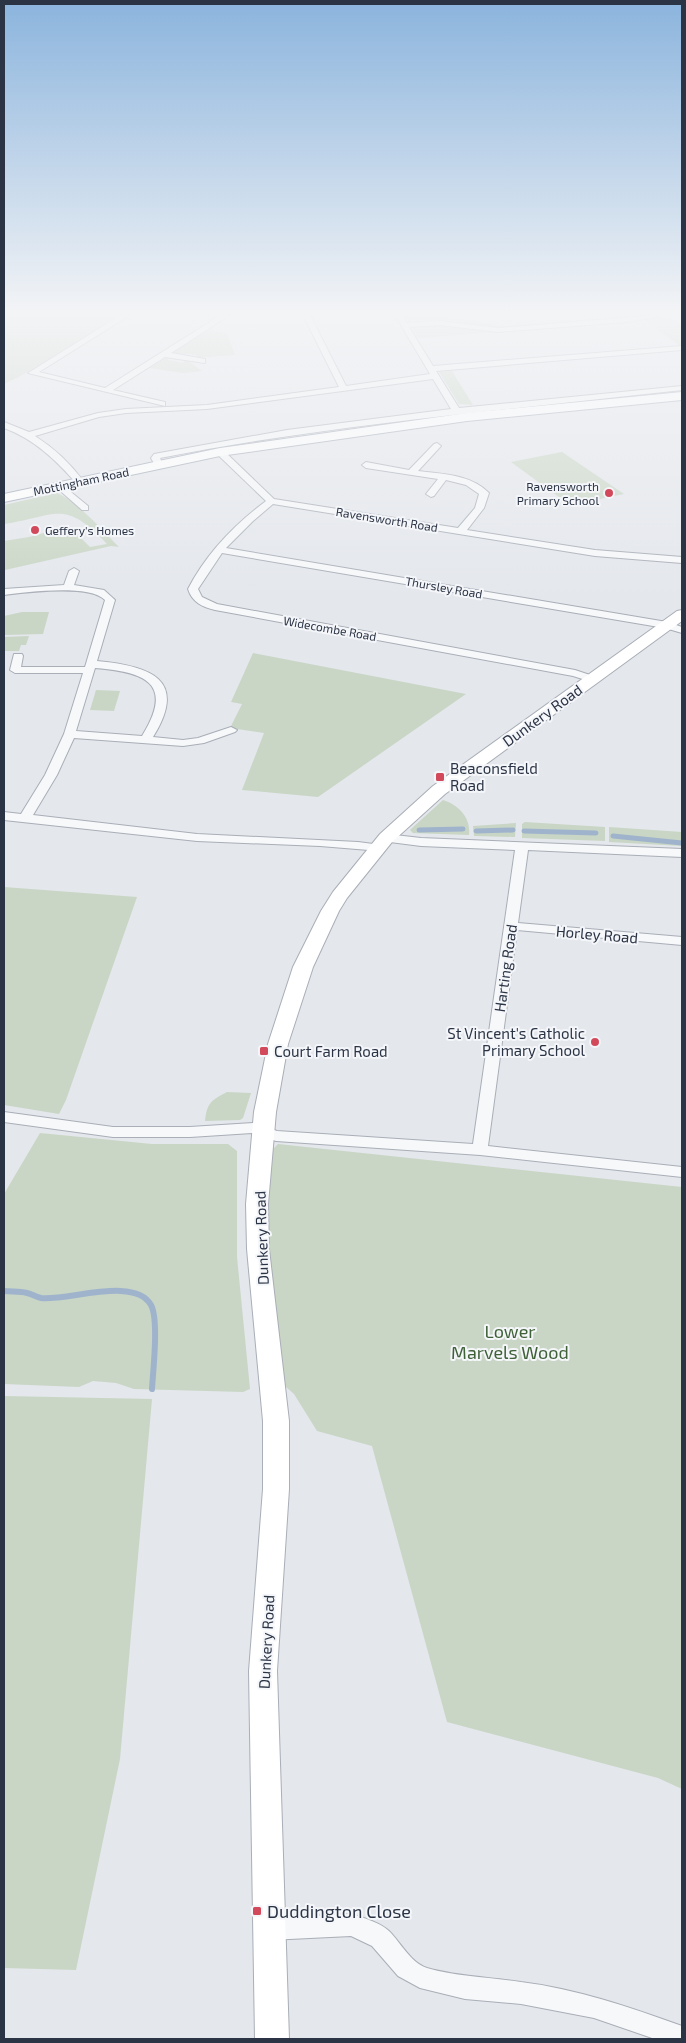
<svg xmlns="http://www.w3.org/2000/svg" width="686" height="2043" viewBox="0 0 686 2043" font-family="'Exo 2',sans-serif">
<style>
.green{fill:#c9d6c5}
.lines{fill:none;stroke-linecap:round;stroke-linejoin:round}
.stream-far1{stroke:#9fb4cc;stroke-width:5}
.stream{stroke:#9fb4cc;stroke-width:6}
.street-casing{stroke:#a9aeb7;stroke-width:2}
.secondary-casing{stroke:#a9aeb7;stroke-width:2}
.primary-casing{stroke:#a3abb8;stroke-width:2}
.street{fill:#f7f8fa;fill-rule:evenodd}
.secondary{fill:#fff;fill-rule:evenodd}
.primary{fill:#fff;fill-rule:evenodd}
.poi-dot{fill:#d1495b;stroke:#f4f6f9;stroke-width:2}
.labels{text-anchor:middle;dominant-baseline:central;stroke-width:4;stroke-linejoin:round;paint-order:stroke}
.far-street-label{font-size:12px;fill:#2b3445;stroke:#f4f6f9}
.far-poi-label{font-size:12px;fill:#2b3445;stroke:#f4f6f9;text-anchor:end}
.street-label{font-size:15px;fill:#2b3445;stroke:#f4f6f9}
.poi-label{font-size:15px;fill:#2b3445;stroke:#f4f6f9;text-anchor:start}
.near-park-label{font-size:18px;fill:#3f6138;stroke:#f4f6f9}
.near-poi-label{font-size:18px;fill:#2b3445;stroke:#f4f6f9;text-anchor:start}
</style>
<rect width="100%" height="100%" fill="#e4e7ec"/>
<path class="green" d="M 4,315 L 112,315 L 116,318 L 19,377 L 4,384 Z
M 403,315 L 435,315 L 510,327 L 500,328 L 416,323 L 407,321 Z
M 665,315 L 682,326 L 682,345 L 679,345 L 642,319 Z
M 441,325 L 495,332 L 420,338 L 418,338 L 412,328 Z
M 208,330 L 227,333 L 235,355 L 194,358 L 197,355 L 173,353 Z
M 169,358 L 168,360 L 182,363 L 187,360 L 202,371 L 182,373 L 150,368 L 164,359 Z
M 452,371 L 473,405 L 459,404 L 439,372 Z
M 562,452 L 624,494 L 570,505 L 511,462 Z
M 57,493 C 78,502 102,530 119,547 L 111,546 L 5,570 L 4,541 L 29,537 L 69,526 L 90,547 L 107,544 C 64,498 57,516 4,524 L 4,505 Z
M 22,612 L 49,612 L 43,634 L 4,635 L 4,616 Z
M 29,636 L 26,645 L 21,645 L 19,651 L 4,651 L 4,637 Z
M 253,653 L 466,694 L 318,797 L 242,790 L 264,733 L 230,728 L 242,704 L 231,702 Z
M 96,690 L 120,691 L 114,711 L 90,710 Z
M 443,800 C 459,805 471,818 469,835 L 413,833 L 410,830 L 412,828 Z
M 525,822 L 605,827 L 605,841 L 522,838 L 522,824 Z
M 516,823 L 515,837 L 474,836 L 473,826 Z
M 609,827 L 682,832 L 682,846 L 609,842 Z
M 4,887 L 137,897 L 66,1100 L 59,1114 L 4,1105 Z
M 227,1092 L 251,1093 L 243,1118 L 240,1120 L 205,1121 C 207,1102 212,1100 227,1092 Z
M 40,1133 L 152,1144 L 228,1144 L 237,1151 L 237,1257 L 250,1389 L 243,1392 L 134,1389 L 116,1383 L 93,1381 L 79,1387 L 4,1384 L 4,1194 Z
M 278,1144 L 682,1187 L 682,1789 L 658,1778 L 447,1722 L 372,1446 L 317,1431 L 294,1394 L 277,1379 L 265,1265 L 270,1152 Z
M 4,1396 L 152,1399 L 120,1759 L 76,1970 L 4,1968 Z"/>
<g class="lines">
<path class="stream-far1" d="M 419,830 L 463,829
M 476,831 L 513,830
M 524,831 L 596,833
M 613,836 L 682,843"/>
<path class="stream" d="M 4,1291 C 12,1292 19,1291 27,1293 C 32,1294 36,1297 41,1298 C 68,1301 135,1276 151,1305 C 159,1320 153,1371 152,1389"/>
<g class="street-casing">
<path id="street" d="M 121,315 L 130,315 L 39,372 L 105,388 L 221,315 L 230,315 L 171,353 L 205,359 L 205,363 L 165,357 L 113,390 L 165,402 L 165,406 L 28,373 Z
M 303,315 L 310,315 L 346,386 L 430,374 L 395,315 L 401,315 L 406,323 L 440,321 L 498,328 L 658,315 L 655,317 L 626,322 L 498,332 L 440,325 L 409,327 L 433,366 L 682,346 L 682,350 L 436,371 L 459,408 L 682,386 L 682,390 C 507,410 333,424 160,458 L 163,465 L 159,468 L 156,467 L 151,458 L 154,454 L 287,430 L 451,409 L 433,379 L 207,409 L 126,413 L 99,417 L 35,436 C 54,448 71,464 84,482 L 80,485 L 77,484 C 56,460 34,439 4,428 L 4,422 L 29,432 L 98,413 L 126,409 L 207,405 L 339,387 Z
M 437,443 L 441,446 L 418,471 C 441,474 471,474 489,493 L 484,508 L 467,530 L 595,550 L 682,557 L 682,563 L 595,556 L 273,504 L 253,521 L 226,548 L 667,622 L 682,627 L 682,633 L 665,628 L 222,553 L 198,589 L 202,597 L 217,604 L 575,670 L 596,677 L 597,679 L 592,682 L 573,676 L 215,610 C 202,607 192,602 188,589 C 206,554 234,525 266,501 L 217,454 L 217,450 L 223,450 L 274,499 L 458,528 L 475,508 L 479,494 L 466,485 L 446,480 L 434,496 L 431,497 L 426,494 L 438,479 L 366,468 L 362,465 L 366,462 L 409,470 L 434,444 Z
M 60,483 L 88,506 L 88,510 L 82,510 L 57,488 L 56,486 Z
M 74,568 L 79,571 L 74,585 L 104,590 L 115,600 L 97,661 C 150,666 189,679 153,737 L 183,740 L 198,738 L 231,727 L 237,730 L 235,732 L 204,743 L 183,746 L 74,738 L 57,775 L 33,815 L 197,834 L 358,842 L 381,845 L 383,848 L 381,851 L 320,846 L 197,841 L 4,820 L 4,812 L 21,814 L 45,775 L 64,734 L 83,673 L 15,673 L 10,670 L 14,654 L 22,654 L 23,656 L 21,667 L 85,667 L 105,600 C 89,584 27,592 4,595 L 4,589 L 64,585 L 69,571 ZM 95,668 C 145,672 175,683 142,736 L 76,731 Z
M 386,834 L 421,838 L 682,849 L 682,857 L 528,850 L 518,923 L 682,937 L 682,945 L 517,930 L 488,1146 L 682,1167 L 682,1177 L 480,1155 L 276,1141 L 252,1133 L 190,1137 L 113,1137 L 4,1122 L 4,1112 L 113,1127 L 190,1127 L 253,1123 L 277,1131 L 473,1144 L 515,850 L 421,846 L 382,841 L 380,838 Z
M 351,1914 C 364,1918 379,1922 389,1931 C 401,1943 410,1962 427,1968 C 458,1977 489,1977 521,1982 C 577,1989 629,2007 682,2026 L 682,2039 L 655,2039 L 594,2018 L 521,2004 L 465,1999 L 420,1988 L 398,1976 L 372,1946 L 351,1936 L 269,1940 L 261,1937 L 258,1929 L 261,1921 L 269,1918 Z"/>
</g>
<g class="secondary-casing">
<path id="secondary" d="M 682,610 L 682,621 L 445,794 L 392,842 L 347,898 L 339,911 L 313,967 L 288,1044 L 276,1112 L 268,1204 L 269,1249 L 289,1421 L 289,1489 L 277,1671 L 289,2039 L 255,2039 L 249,1671 L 263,1489 L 263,1421 L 247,1249 L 246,1204 L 254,1112 L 268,1044 L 293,967 L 321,911 L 333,892 L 380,834 L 433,786 L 677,611 Z"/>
</g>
<g class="primary-casing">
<path id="primary" d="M 682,392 L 682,400 L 467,421 L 220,456 L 4,502 L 4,494 L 220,448 L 467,413 Z"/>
</g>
<use href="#street" class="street"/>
<use href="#secondary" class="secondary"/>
<use href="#primary" class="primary"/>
</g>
<linearGradient id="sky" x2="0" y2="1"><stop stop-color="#8bb4dd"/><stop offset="0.52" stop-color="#f3f4f6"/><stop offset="1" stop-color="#f3f4f6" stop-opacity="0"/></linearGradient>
<rect width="686" height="601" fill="url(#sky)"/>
<g class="poi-dot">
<circle cx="609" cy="493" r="5"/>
<circle cx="35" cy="530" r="5"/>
<rect x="435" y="772" width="10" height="10" rx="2.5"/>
<circle cx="595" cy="1042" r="5"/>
<rect x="259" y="1046" width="10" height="10" rx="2.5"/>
<rect x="252" y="1906" width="10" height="10" rx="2.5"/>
</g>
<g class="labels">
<g class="far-street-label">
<text transform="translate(81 481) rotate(-12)">Mottingham Road</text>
<text transform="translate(387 519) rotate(9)">Ravensworth Road</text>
<text transform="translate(444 587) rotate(10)">Thursley Road</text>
<text transform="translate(330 628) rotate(10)">Widecombe Road</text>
</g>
<g class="far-poi-label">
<text x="599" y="486">Ravensworth<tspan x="599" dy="14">Primary School</tspan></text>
<text x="45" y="530" text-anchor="start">Geffery's Homes</text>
</g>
<g class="street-label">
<text transform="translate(542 715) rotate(-36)">Dunkery Road</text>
<text transform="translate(597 934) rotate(5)">Horley Road</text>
<text transform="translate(505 968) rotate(-82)">Harting Road</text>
<text transform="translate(261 1238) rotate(-92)">Dunkery Road</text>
<text transform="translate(266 1642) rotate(-87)">Dunkery Road</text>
</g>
<g class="poi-label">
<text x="450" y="768">Beaconsfield<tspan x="450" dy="17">Road</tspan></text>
<text x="585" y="1033" text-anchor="end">St Vincent's Catholic<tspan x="585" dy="17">Primary School</tspan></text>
<text x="274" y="1051">Court Farm Road</text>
</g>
<g class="near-park-label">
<text x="510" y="1331">Lower<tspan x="510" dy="21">Marvels Wood</tspan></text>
</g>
<g class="near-poi-label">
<text x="267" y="1911">Duddington Close</text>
</g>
</g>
<rect width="686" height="2043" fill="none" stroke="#2b3445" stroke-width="10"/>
</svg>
